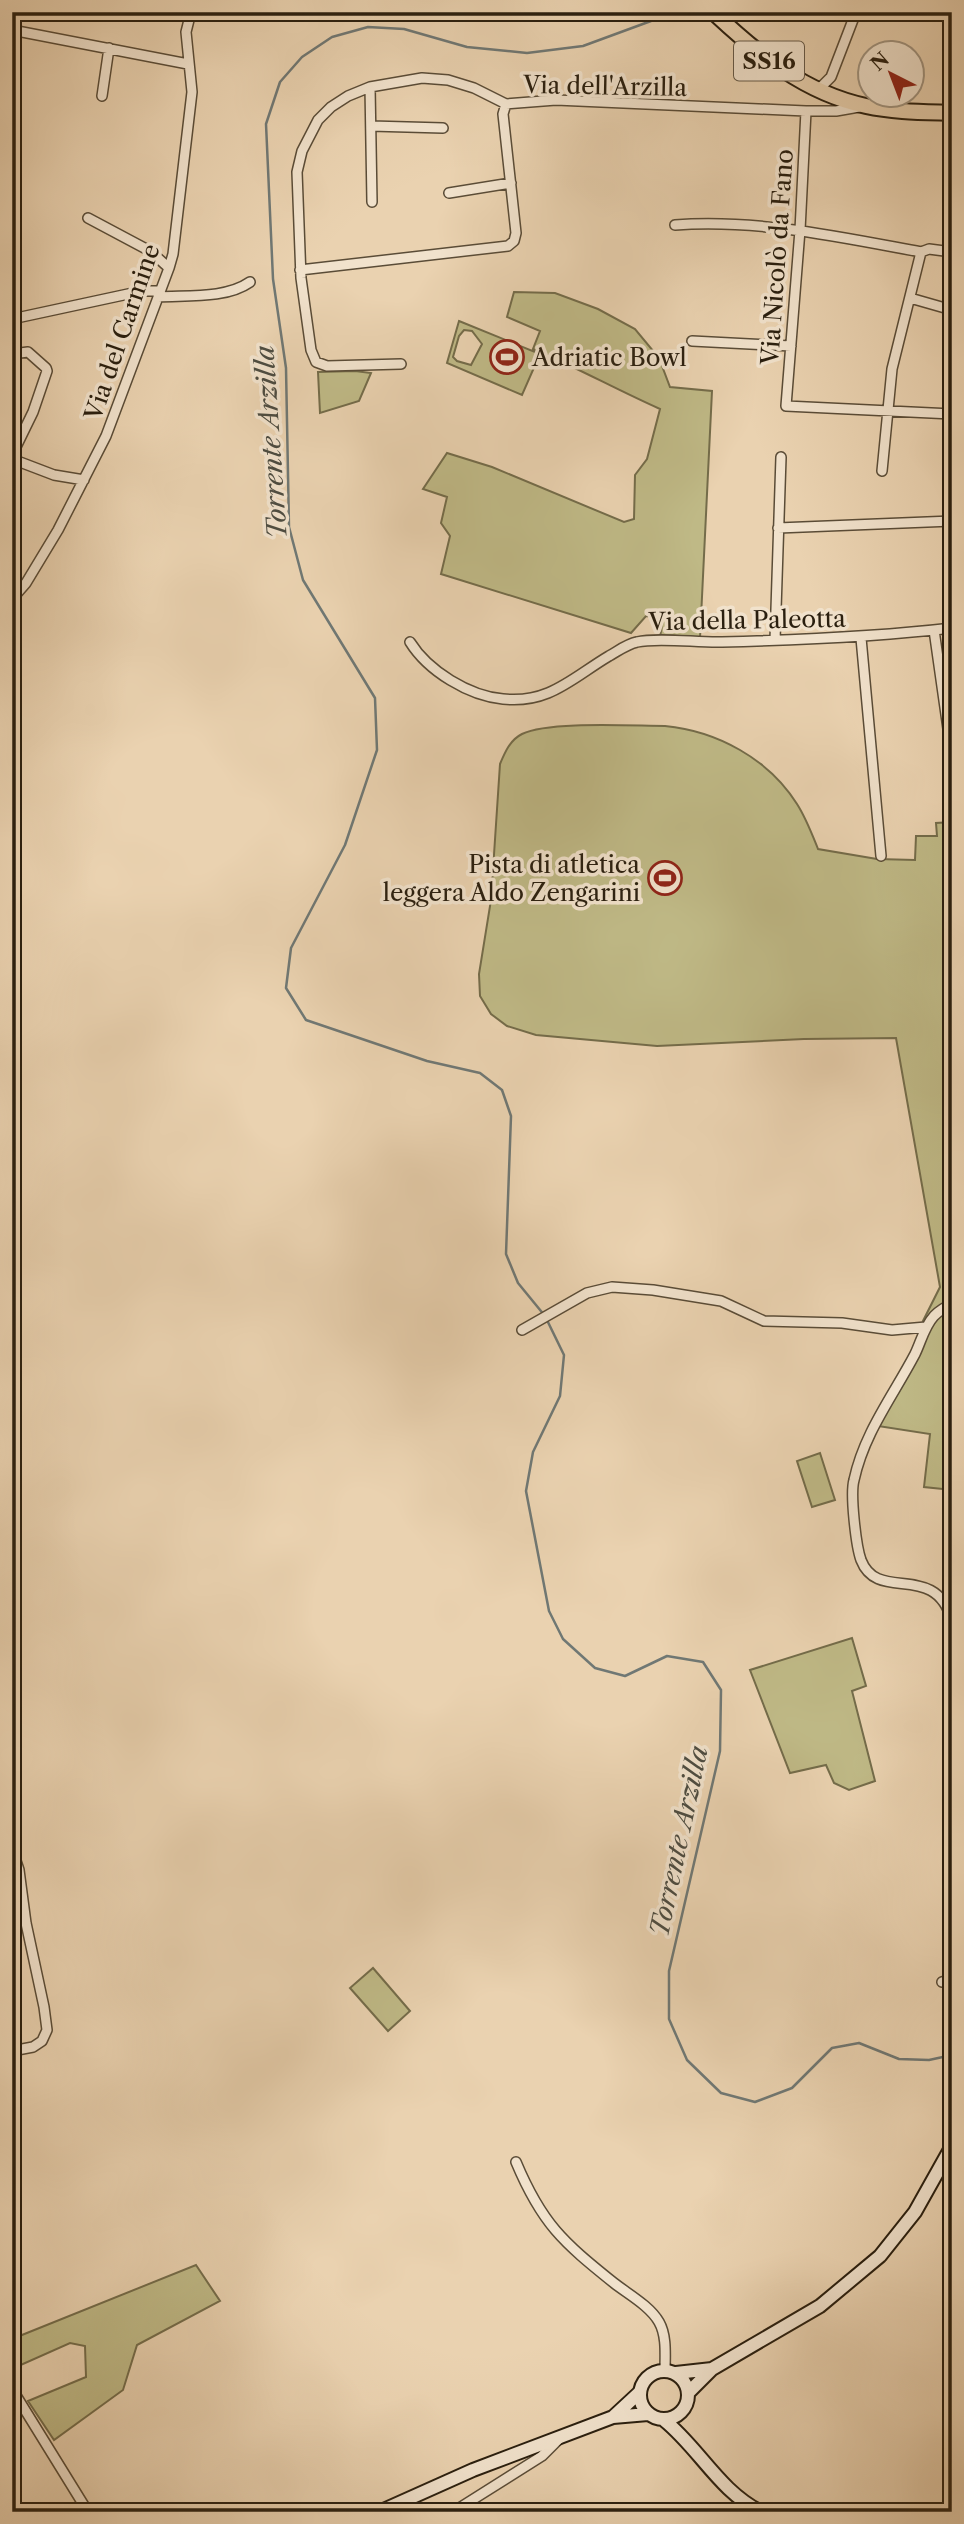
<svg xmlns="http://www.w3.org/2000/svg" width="964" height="2524" viewBox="0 0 964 2524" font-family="'Libre Caslon Text',serif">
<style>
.green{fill:#bfb986;stroke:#746c4a;stroke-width:2;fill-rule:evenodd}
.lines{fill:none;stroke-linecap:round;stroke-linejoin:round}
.stream{stroke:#707874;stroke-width:2.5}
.street-casing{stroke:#5a4c37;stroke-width:12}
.secondary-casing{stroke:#2a1f0f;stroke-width:16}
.primary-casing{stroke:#2a1f0f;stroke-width:18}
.street{stroke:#f1e2cc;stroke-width:9}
.secondary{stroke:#f1e2cc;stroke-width:12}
.primary{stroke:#ead2b0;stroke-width:14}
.labels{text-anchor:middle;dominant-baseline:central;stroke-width:7;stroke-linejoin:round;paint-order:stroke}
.shield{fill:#f1e2cc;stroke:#665a48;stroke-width:2}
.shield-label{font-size:23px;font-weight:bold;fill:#2a1f0f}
.street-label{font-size:24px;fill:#2a1f0f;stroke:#f1e2cc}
.poi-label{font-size:24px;fill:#2a1f0f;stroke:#f1e2cc;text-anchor:start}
.water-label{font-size:26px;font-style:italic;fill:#4d4c41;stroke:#f1e2cc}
</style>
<rect width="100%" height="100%" fill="#ead2b0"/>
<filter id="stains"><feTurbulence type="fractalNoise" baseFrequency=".00286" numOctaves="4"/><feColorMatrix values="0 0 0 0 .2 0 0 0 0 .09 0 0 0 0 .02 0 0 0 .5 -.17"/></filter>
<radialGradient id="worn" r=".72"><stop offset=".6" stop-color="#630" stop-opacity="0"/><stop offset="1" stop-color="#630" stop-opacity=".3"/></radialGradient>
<path class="green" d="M 514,292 L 555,293 L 598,309 L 635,329 L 659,358 L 670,387 L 712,391 L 700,638 L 660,637 L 663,619 L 646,616 L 631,633 L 441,574 L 450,536 L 441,523 L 447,497 L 423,489 L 447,453 L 492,467 L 624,522 L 634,519 L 635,475 L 647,459 L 660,409 C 617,390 576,367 533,349 L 540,331 L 507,317 Z
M 459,321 L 540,354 L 522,395 L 447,363 ZM 464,330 L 472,331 L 482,344 L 471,365 L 457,361 L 453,357 L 459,336 Z
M 355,371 L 371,373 L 359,401 L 320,413 L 318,372 Z
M 665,726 C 717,731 769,759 797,804 C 806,818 812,834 818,849 L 877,859 L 915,860 L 916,836 L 937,836 L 936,823 L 952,822 L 952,1490 L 924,1487 L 930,1434 L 878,1426 L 931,1326 L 923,1321 L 940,1287 L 896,1038 L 804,1039 L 657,1046 L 536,1035 L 507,1026 L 491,1014 L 480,996 L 479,974 L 491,900 L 500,764 C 505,752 510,740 522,734 C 549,721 632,726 665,726 Z
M 820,1453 L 835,1500 L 812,1507 L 797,1461 Z
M 852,1638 L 866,1686 L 852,1691 L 875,1781 L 849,1790 L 834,1783 L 826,1765 L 790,1773 L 750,1670 Z
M 373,1968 L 410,2011 L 388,2031 L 350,1988 Z
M 196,2265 L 220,2301 L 137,2345 L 123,2390 L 54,2440 L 28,2401 L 86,2377 L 85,2346 L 70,2343 L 14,2368 L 12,2339 Z"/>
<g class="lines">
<path class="stream" d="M 666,12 L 651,21 L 583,46 L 527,53 L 467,47 L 404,29 L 368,27 L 332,37 L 302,57 L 280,82 L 266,124 L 273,279 L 286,368 L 289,527 L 303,580 L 375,698 L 377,750 L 345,845 L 291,948 L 286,988 L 306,1020 L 427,1061 L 480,1073 L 502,1090 L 511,1116 L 506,1254 L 518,1283 L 545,1316 L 564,1355 L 560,1396 L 533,1452 L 526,1491 L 549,1611 L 563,1639 L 595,1668 L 625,1676 L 667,1656 L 703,1662 L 721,1690 L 720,1751 L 669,1971 L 669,2019 L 687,2060 L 721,2093 L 755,2102 L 792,2088 L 832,2048 L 859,2043 L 899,2059 L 929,2060 L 952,2055"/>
<g class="street-casing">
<path id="street" d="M 12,30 L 188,64
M 370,87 L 372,202
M 818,90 L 831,77 L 856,12
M 102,96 L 109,48
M 806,111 L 800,230 L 786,406 L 952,414
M 371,126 L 443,128
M 449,193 L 511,183
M 88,218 L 150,251 L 169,268
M 675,225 C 758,219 840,237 921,252 L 929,249 L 952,252
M 300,270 L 508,246 L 514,241 L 516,233 L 503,114 L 506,104
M 158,297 C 186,295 226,299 250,282
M 910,298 L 952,310
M 12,319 L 142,291 L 160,291
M 692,341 L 791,346
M 12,354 L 28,352 L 46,368 L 47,371 L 33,412 L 12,455
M 401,364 L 327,366 L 316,362 L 311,350 L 301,278 L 297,172 L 302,151 L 318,120 L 331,107 L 348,96 L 370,87 L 422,78 L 448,80 L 474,88 L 506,104 L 556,100 L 806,111 L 836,111 L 859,107
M 12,459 L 54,475 L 84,480
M 882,471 L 892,369 L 921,252
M 778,528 L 952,521
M 12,599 L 26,583 L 58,530 L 106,436 L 169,268 L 173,254 L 192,92 L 186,32 L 191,12
M 12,610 L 12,599
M 934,630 L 952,757
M 861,638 L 881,856
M 775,640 L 781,457
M 410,642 C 428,671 469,696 503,699 C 549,704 572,678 609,656 C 618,651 627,644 637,642 C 658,637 699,643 722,642 C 799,640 875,637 952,628
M 952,1304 C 945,1307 939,1311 934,1316 C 924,1327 921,1342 915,1354 C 893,1396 864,1433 854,1480 C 850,1494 856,1546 861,1560 C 878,1604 934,1560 952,1620
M 522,1330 L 587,1293 L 612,1287 L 653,1290 L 721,1301 L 764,1321 L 842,1323 L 892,1330 L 926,1327
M 12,1849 L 19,1870 L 26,1923 L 44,2007 L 47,2030 L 42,2041 L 33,2047 L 12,2051
M 942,1982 L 952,1980
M 516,2162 C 542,2224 563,2242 614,2283 C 628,2294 650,2306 659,2322 C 667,2336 665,2355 665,2371
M 12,2389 L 88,2512
M 453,2512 L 542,2456 L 560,2438"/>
</g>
<g class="secondary-casing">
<path id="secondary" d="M640 2395a24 24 0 1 1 48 0a24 24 0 1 1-48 0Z
M 676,2373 L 712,2369
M 689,2392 L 712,2369 L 820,2306 L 880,2256 L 915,2212 L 952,2146
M 613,2417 L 640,2392
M 664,2420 C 699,2448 719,2491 761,2512
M 379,2512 L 473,2470 L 613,2417 L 648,2414"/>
</g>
<g class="primary-casing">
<path id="primary" d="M 713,12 C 758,54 804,93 866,106 C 894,112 923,112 952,113"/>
</g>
<use href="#street" class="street"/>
<use href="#secondary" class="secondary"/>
<use href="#primary" class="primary"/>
</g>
<defs>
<g id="stadium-ring" transform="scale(1.75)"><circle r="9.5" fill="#f1e2cc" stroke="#8f2418" stroke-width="1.5"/><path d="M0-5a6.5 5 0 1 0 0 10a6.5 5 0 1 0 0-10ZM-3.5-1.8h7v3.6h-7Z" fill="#8f2418"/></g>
</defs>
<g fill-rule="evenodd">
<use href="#stadium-ring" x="507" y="357"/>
<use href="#stadium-ring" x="665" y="878"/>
</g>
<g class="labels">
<rect class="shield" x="734" y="41.5" width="70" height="39" rx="5"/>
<g class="shield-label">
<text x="769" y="61">SS16</text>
</g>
<g class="street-label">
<text transform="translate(605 86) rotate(1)">Via dell'Arzilla</text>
<text transform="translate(777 257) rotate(-86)">Via Nicolò da Fano</text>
<text transform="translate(122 332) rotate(-71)">Via del Carmine</text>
<text transform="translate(747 620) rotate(-1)">Via della Paleotta</text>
</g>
<g class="poi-label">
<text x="532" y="357">Adriatic Bowl</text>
<text x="640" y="864" text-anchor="end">Pista di atletica<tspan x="640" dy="28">leggera Aldo Zengarini</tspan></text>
</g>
<g class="water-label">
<text transform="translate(271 442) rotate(-94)">Torrente Arzilla</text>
<text transform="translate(679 1841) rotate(-78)">Torrente Arzilla</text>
</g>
</g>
<rect width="964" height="2524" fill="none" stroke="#ead2b0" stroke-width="42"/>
<rect x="14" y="14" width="936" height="2496" fill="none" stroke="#2a1f0f" stroke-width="3.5"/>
<rect x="21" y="21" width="922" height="2482" fill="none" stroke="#2a1f0f" stroke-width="2"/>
<g transform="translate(891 74) rotate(318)"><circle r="33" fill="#f1e2cc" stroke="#a19480" stroke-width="2"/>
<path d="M0-5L12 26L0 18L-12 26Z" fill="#8f2418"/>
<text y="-10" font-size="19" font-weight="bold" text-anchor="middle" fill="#2a1f0f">N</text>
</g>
<rect width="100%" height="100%" filter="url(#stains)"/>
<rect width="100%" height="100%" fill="url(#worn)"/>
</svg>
